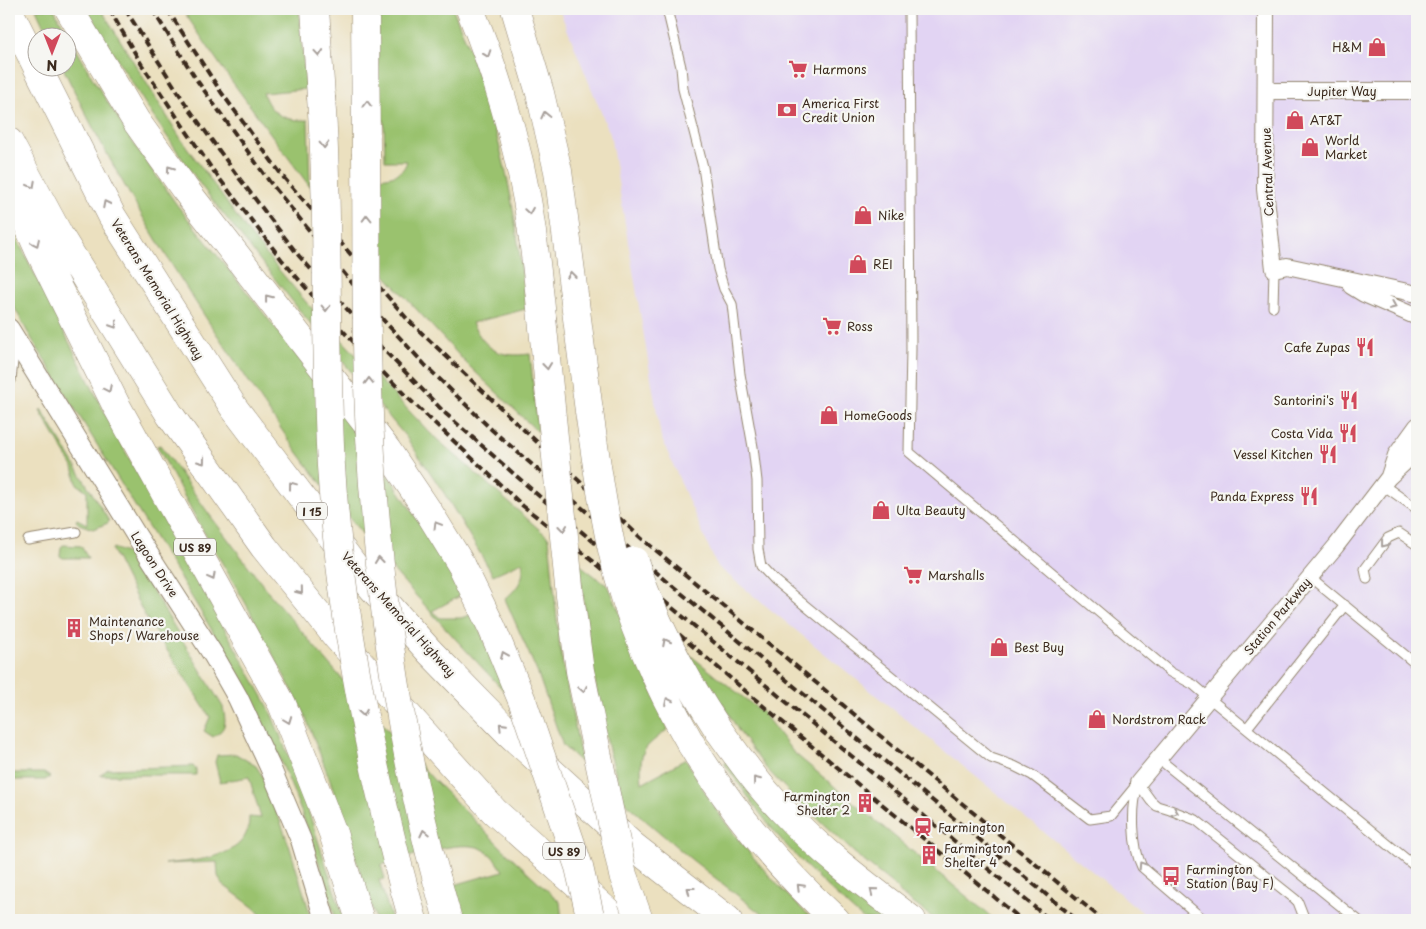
<svg xmlns="http://www.w3.org/2000/svg" width="1426" height="929" viewBox="0 0 1426 929" font-family="'Playpen Sans',sans-serif">
<style>
.built{fill:#e2d4f3}
.green{fill:#9ac26e;stroke:#6a7646}
.lines{fill:none;stroke-linecap:round;stroke-linejoin:round}
.service-casing{stroke:#93856e;stroke-width:11}
.minor-casing{stroke:#93856e;stroke-width:18}
.tertiary-casing{stroke:#93856e;stroke-width:22}
.motorway-casing{stroke:#93856e;stroke-width:29}
.service{stroke:#fff;stroke-width:9}
.minor{stroke:#fff;stroke-width:16}
.tertiary{stroke:#fff;stroke-width:20}
.motorway{stroke:#fff;stroke-width:28}
.rail{stroke:#3b2a1e;stroke-width:4;stroke-dasharray:8 4;stroke-linecap:butt}
.motorway-bridge-casing{stroke:#93856e;stroke-width:29;stroke-linecap:butt}
.motorway-bridge{stroke:#fff;stroke-width:28}
.oneway{stroke:#a79f9a}
.labels{text-anchor:middle;dominant-baseline:central;stroke-width:4.5;stroke-linejoin:round;paint-order:stroke}
.shield{fill:#f6f6f2;stroke:#73675e;stroke-width:1}
.shield-label{font-size:11px;font-weight:bold;fill:#3b2a1e}
.poi-label{font-size:12px;fill:#3b2a1e;stroke:#f6f6f2;text-anchor:start}
.street-label{font-size:12px;fill:#3b2a1e;stroke:#f6f6f2}
</style>
<rect width="100%" height="100%" fill="#f6f6f2"/>
<filter id="ink" filterUnits="userSpaceOnUse"><feTurbulence type="fractalNoise" baseFrequency=".02" numOctaves="2"/><feDisplacementMap in="SourceGraphic" scale="10" xChannelSelector="R" yChannelSelector="G"/><feConvolveMatrix kernelMatrix="1 2 1 2 8 2 1 2 1" color-interpolation-filters="sRGB"/></filter>
<filter id="wash" filterUnits="userSpaceOnUse"><feTurbulence type="fractalNoise" baseFrequency=".0096" numOctaves="4" result="noise"/><feDisplacementMap in="SourceGraphic" scale="20" xChannelSelector="R" yChannelSelector="G"/><feGaussianBlur stdDeviation="1.12" result="paint"/><feColorMatrix in="noise" values="0 0 0 0 0 0 0 0 0 0 0 0 0 0 0 0 0 1.4 0 .05"/><feComposite in="paint" operator="in"/></filter>
<g filter="url(#wash)">
<rect width="100%" height="100%" fill="#ebe0bf"/>
<path class="built" d="M 559,9 L 1417,9 L 1417,920 L 1152,920 L 717,566 L 661,437 L 610,134 Z"/>
<path class="green" d="M 36,9 L 54,9 L 93,79 L 136,147 L 177,205 L 285,340 L 395,485 L 442,557 L 462,595 L 432,611 L 440,618 L 461,618 L 473,614 L 507,694 C 441,624 376,554 318,479 C 288,441 262,401 235,361 C 171,268 112,170 63,68 L 68,68 L 68,38 L 49,37 Z
M 86,9 L 101,9 L 181,139 L 248,232 L 274,264 L 306,302 L 430,433 L 549,538 L 560,649 L 582,763 L 563,746 L 538,674 L 505,599 C 517,589 526,578 522,562 L 493,575 L 444,493 L 406,437 L 301,312 L 202,187 L 151,113 Z
M 182,9 L 299,9 L 306,89 L 263,93 C 271,115 285,121 308,120 L 310,187 L 225,72 Z
M 377,9 L 453,9 C 476,62 494,120 507,177 C 516,220 521,265 526,309 L 472,323 C 486,350 499,358 530,354 L 538,432 L 467,364 L 382,272 L 380,178 C 393,176 403,175 407,161 L 385,161 L 384,120 L 379,120 Z
M 9,223 L 114,431 L 268,706 L 298,779 L 344,920 L 336,920 C 317,851 293,783 261,719 C 228,654 189,592 150,530 C 109,464 68,398 27,331 L 9,297 Z
M 41,409 L 109,521 L 108,523 L 93,529 L 79,524 L 76,521 L 77,519 L 87,524 L 87,491 L 77,484 L 73,467 L 40,411 Z
M 160,445 L 209,514 L 268,592 L 342,679 L 432,778 L 504,850 L 560,902 L 562,920 L 465,920 L 454,885 L 503,871 C 497,861 489,850 477,847 C 452,841 407,858 381,865 L 385,879 L 379,880 L 392,920 L 376,920 L 330,780 L 304,713 L 245,602 L 201,527 L 157,446 Z
M 63,545 L 81,546 L 88,558 L 63,558 L 60,556 L 61,547 Z
M 113,548 L 126,553 L 135,562 L 223,707 C 226,723 227,728 213,737 L 204,731 L 210,717 L 145,616 L 112,550 Z
M 579,564 L 609,587 L 668,729 C 642,750 639,749 642,783 L 686,759 C 697,778 707,797 720,815 C 748,853 779,889 814,920 L 769,920 L 691,859 L 624,802 L 609,750 L 598,699 L 588,637 Z
M 686,652 L 763,713 L 793,752 L 995,920 L 936,920 L 902,895 L 894,885 L 860,858 L 791,794 L 765,767 L 738,730 L 723,703 L 716,706 Z
M 236,754 L 256,766 L 265,780 L 289,845 L 312,920 L 266,920 L 253,907 L 222,884 L 218,876 L 217,862 L 164,864 C 194,860 251,860 249,817 L 261,818 L 249,777 L 220,782 L 215,762 L 217,755 Z
M 729,760 L 897,920 L 864,920 C 834,894 805,867 779,837 C 759,814 742,788 724,763 Z
M 193,766 L 196,769 L 196,775 L 100,775 L 108,769 Z
M 9,773 L 44,773 L 50,777 L 45,780 L 9,780 Z"/>
</g>
<g filter="url(#ink)">
<g class="lines">
<g class="service-casing">
<path id="service" d="M 667,9 L 681,67 L 683,89 L 703,167 L 718,269 L 724,289 L 732,304 L 740,374 L 753,447 L 757,481 L 758,549 L 761,566 L 774,580 L 991,758 L 1014,766 L 1032,775 L 1090,819 L 1111,816 L 1138,783
M 909,9 L 911,349 L 909,452 L 1170,672 L 1194,685 L 1209,698 L 1417,868
M 1273,307 L 1274,269
M 11,380 L 15,343
M 1383,485 L 1417,509
M 28,540 L 76,532
M 1310,577 L 1417,665
M 1367,579 L 1365,569 L 1388,538 L 1399,533 L 1417,545
M 1247,728 L 1345,605
M 1159,759 L 1358,920
M 1138,783 L 1151,801 L 1157,806 L 1170,810 L 1196,820 L 1295,899 L 1298,902 L 1305,920
M 1138,786 C 1131,807 1132,847 1142,867 L 1204,920"/>
</g>
<g class="minor-casing">
<path id="minor" d="M 1266,9 L 1265,189 L 1274,269 L 1287,266 L 1417,294
M 1266,91 L 1417,91
M 1351,286 L 1364,294 L 1417,317
M 1389,476 L 1396,455 L 1417,426
M 1138,783 L 1336,546 L 1388,478 L 1417,451"/>
</g>
<g class="tertiary-casing">
<path id="tertiary" d="M 9,329 L 136,535 L 214,656 L 238,698 L 270,767 L 301,840 L 325,920"/>
</g>
<g class="motorway-casing">
<path id="motorway" d="M 69,9 L 136,121 L 184,188 L 387,450 L 430,514 L 462,566
M 315,9 L 321,97
M 365,9 L 366,153
M 470,9 C 495,70 515,134 527,200 C 534,239 538,278 542,318
M 515,9 L 540,93 L 558,171 L 589,411
M 9,11 L 112,216 L 234,408 L 361,575 L 429,651 L 510,734 L 633,846 L 728,920
M 9,142 L 59,235 L 170,415 L 264,547 L 336,636 L 494,811 L 617,920
M 9,183 L 39,250 L 116,405 L 282,704 L 333,833 L 360,920
M 718,729 C 738,757 758,785 782,810 C 820,851 867,886 912,920
M 691,744 C 731,810 779,868 836,920
M 437,880 L 448,920
M 404,888 L 413,920"/>
</g>
<use href="#service" class="service"/>
<use href="#minor" class="minor"/>
<use href="#tertiary" class="tertiary"/>
<use href="#motorway" class="motorway"/>
<path class="rail" d="M 109,9 L 142,65 L 212,169 L 282,260 L 344,332 L 409,399 L 523,506 L 593,561 L 756,700 L 1022,920
M 125,9 L 187,106 L 239,178 L 299,256 L 382,348 L 446,414 L 539,496 L 664,601 L 1050,920
M 152,9 L 196,79 L 269,181 L 374,310 L 426,366 L 492,430 L 669,583 L 1077,920
M 167,9 L 221,92 L 284,178 L 409,321 L 524,430 L 641,538 L 1103,920"/>
<g class="motorway-bridge-casing">
<path id="motorway-bridge" d="M 321,97 C 330,220 324,343 331,466 C 340,609 367,750 404,888
M 366,153 C 367,254 365,355 371,455 C 380,600 399,740 437,880
M 542,318 L 570,596 L 580,671 L 623,875 L 639,920
M 589,411 C 596,459 602,507 613,554 C 629,621 657,685 691,744
M 634,561 C 654,622 683,676 718,729
M 462,566 L 492,628 L 523,703 L 579,867 L 591,920"/>
</g>
<use href="#motorway-bridge" class="motorway-bridge"/>
</g>
<defs><path id="oneway-chevron" d="M-2-3.5L2.5 0L-2 3.5" fill="none" stroke-width="1.6" stroke-linecap="round" stroke-linejoin="round" transform="scale(1.25)"/></defs>
<g class="oneway">
<use href="#oneway-chevron" transform="translate(319 53) rotate(85)"/>
<use href="#oneway-chevron" transform="translate(487 54) rotate(71)"/>
<use href="#oneway-chevron" transform="translate(367 104) rotate(-90)"/>
<use href="#oneway-chevron" transform="translate(545 115) rotate(-103)"/>
<use href="#oneway-chevron" transform="translate(324 145) rotate(88)"/>
<use href="#oneway-chevron" transform="translate(170 169) rotate(-125)"/>
<use href="#oneway-chevron" transform="translate(32 185) rotate(62)"/>
<use href="#oneway-chevron" transform="translate(106 204) rotate(-117)"/>
<use href="#oneway-chevron" transform="translate(529 211) rotate(81)"/>
<use href="#oneway-chevron" transform="translate(367 218) rotate(-91)"/>
<use href="#oneway-chevron" transform="translate(36 243) rotate(65)"/>
<use href="#oneway-chevron" transform="translate(571 275) rotate(-97)"/>
<use href="#oneway-chevron" transform="translate(268 298) rotate(-128)"/>
<use href="#oneway-chevron" transform="translate(1393 306) rotate(23)"/>
<use href="#oneway-chevron" transform="translate(326 308) rotate(89)"/>
<use href="#oneway-chevron" transform="translate(114 325) rotate(58)"/>
<use href="#oneway-chevron" transform="translate(547 366) rotate(84)"/>
<use href="#oneway-chevron" transform="translate(369 381) rotate(-91)"/>
<use href="#oneway-chevron" transform="translate(108 389) rotate(64)"/>
<use href="#oneway-chevron" transform="translate(202 461) rotate(54)"/>
<use href="#oneway-chevron" transform="translate(292 485) rotate(-127)"/>
<use href="#oneway-chevron" transform="translate(437 525) rotate(-121)"/>
<use href="#oneway-chevron" transform="translate(563 528) rotate(84)"/>
<use href="#oneway-chevron" transform="translate(1384 544) rotate(128)"/>
<use href="#oneway-chevron" transform="translate(379 560) rotate(-96)"/>
<use href="#oneway-chevron" transform="translate(212 577) rotate(61)"/>
<use href="#oneway-chevron" transform="translate(300 591) rotate(51)"/>
<use href="#oneway-chevron" transform="translate(666 642) rotate(-117)"/>
<use href="#oneway-chevron" transform="translate(504 655) rotate(-113)"/>
<use href="#oneway-chevron" transform="translate(583 689) rotate(80)"/>
<use href="#oneway-chevron" transform="translate(668 701) rotate(-116)"/>
<use href="#oneway-chevron" transform="translate(363 713) rotate(80)"/>
<use href="#oneway-chevron" transform="translate(288 720) rotate(69)"/>
<use href="#oneway-chevron" transform="translate(502 726) rotate(-134)"/>
<use href="#oneway-chevron" transform="translate(756 780) rotate(-129)"/>
<use href="#oneway-chevron" transform="translate(1175 812) rotate(21)"/>
<use href="#oneway-chevron" transform="translate(424 833) rotate(-103)"/>
<use href="#oneway-chevron" transform="translate(1142 865) rotate(-123)"/>
<use href="#oneway-chevron" transform="translate(800 887) rotate(-135)"/>
<use href="#oneway-chevron" transform="translate(690 890) rotate(-142)"/>
<use href="#oneway-chevron" transform="translate(873 891) rotate(-141)"/>
</g>
</g>
<defs>
<g id="shop-bare" transform="scale(1.5)"><path d="M-5-2.5h2.3a2.7 3.5 0 0 1 5.4 0H5L5.5 6h-11ZM-1.5-2.5h3a1.5 2.3 0 0 0-3 0Z" fill="#d1495b" stroke="#f6f6f2" stroke-width="2.5" paint-order="stroke"/></g>
<g id="supermarket-bare" transform="scale(1.5)"><path d="M-6-5.5h2.5l.6 2H6L4.5 2H-2.5L-4.4-4H-6ZM-1.5 3.2a1.3 1.3 0 1 0 .1 0ZM3 3.2a1.3 1.3 0 1 0 .1 0Z" fill="#d1495b" stroke="#f6f6f2" stroke-width="2.5" paint-order="stroke"/></g>
<g id="bank-bare" transform="scale(1.5)"><path d="M-6-4H6V4H-6ZM0-2.3a2.3 2.3 0 1 0 0 4.6a2.3 2.3 0 1 0 0-4.6Z" fill="#d1495b" stroke="#f6f6f2" stroke-width="2.5" paint-order="stroke"/></g>
<g id="restaurant-bare" transform="scale(1.5)"><path d="M-5-6h1v4h1v-4h1v4h1v-4h1v5L-1.5 .5V6h-2V.5L-5-1ZM5-6V6H3V1.5H1.5Q1.5-4 5-6Z" fill="#d1495b" stroke="#f6f6f2" stroke-width="2.5" paint-order="stroke"/></g>
<g id="building-bare" transform="scale(1.5)"><path d="M-4-6H4V6H1V3H-1V6H-4ZM-2.5-4.3h1.7v1.8h-1.7ZM.8-4.3h1.7v1.8H.8ZM-2.5-1h1.7V.8h-1.7ZM.8-1h1.7V.8H.8Z" fill="#d1495b" stroke="#f6f6f2" stroke-width="2.5" paint-order="stroke"/></g>
<g id="station-bare" transform="scale(1.5)"><path d="M-3-6H3Q5-6 5-4V2Q5 4 3 4L4.5 6H3L1.5 4h-3L-3 6H-4.5L-3 4Q-5 4-5 2V-4Q-5-6-3-6ZM-3.5-4v3h7v-3ZM-3.5 1v1.5H-2V1ZM2 1v1.5H3.5V1Z" fill="#d1495b" stroke="#f6f6f2" stroke-width="2.5" paint-order="stroke"/></g>
<g id="bus-bare" transform="scale(1.5)"><path d="M-5-6H5V4H4V6H2V4H-2V6H-4V4H-5ZM-3.5-4V0h7V-4ZM-3.5 1.2v1.5H-2V1.2ZM2 1.2v1.5H3.5V1.2Z" fill="#d1495b" stroke="#f6f6f2" stroke-width="2.5" paint-order="stroke"/></g>
</defs>
<g fill-rule="evenodd">
<use href="#shop-bare" x="1377" y="47"/>
<use href="#supermarket-bare" x="798" y="69"/>
<use href="#bank-bare" x="787" y="110"/>
<use href="#shop-bare" x="1295" y="120"/>
<use href="#shop-bare" x="1310" y="147"/>
<use href="#shop-bare" x="863" y="215"/>
<use href="#shop-bare" x="858" y="264"/>
<use href="#supermarket-bare" x="832" y="326"/>
<use href="#restaurant-bare" x="1365" y="347"/>
<use href="#restaurant-bare" x="1349" y="400"/>
<use href="#shop-bare" x="829" y="415"/>
<use href="#restaurant-bare" x="1348" y="433"/>
<use href="#restaurant-bare" x="1328" y="454"/>
<use href="#restaurant-bare" x="1309" y="496"/>
<use href="#shop-bare" x="881" y="510"/>
<use href="#supermarket-bare" x="913" y="575"/>
<use href="#building-bare" x="74" y="628"/>
<use href="#shop-bare" x="999" y="647"/>
<use href="#shop-bare" x="1097" y="719"/>
<use href="#building-bare" x="865" y="803"/>
<use href="#station-bare" x="923" y="827"/>
<use href="#building-bare" x="929" y="855"/>
<use href="#bus-bare" x="1171" y="876"/>
</g>
<g class="labels">
<g class="shield">
<rect x="297" y="502.5" width="30" height="17" rx="4"/>
<rect x="174" y="538.5" width="42" height="17" rx="4"/>
<rect x="543" y="842.5" width="42" height="17" rx="4"/>
</g>
<g class="shield-label">
<text x="312" y="511">I 15</text>
<text x="195" y="547">US 89</text>
<text x="564" y="851">US 89</text>
</g>
<g class="poi-label">
<text x="1362" y="47" text-anchor="end">H&amp;M</text>
<text x="813" y="69">Harmons</text>
<text x="802" y="103">America First<tspan x="802" dy="14">Credit Union</tspan></text>
<text x="1310" y="120">AT&amp;T</text>
<text x="1325" y="140">World<tspan x="1325" dy="14">Market</tspan></text>
<text x="878" y="215">Nike</text>
<text x="873" y="264">REI</text>
<text x="847" y="326">Ross</text>
<text x="1350" y="347" text-anchor="end">Cafe Zupas</text>
<text x="1334" y="400" text-anchor="end">Santorini's</text>
<text x="844" y="415">HomeGoods</text>
<text x="1333" y="433" text-anchor="end">Costa Vida</text>
<text x="1313" y="454" text-anchor="end">Vessel Kitchen</text>
<text x="1294" y="496" text-anchor="end">Panda Express</text>
<text x="896" y="510">Ulta Beauty</text>
<text x="928" y="575">Marshalls</text>
<text x="89" y="621">Maintenance<tspan x="89" dy="14">Shops / Warehouse</tspan></text>
<text x="1014" y="647">Best Buy</text>
<text x="1112" y="719">Nordstrom Rack</text>
<text x="850" y="796" text-anchor="end">Farmington<tspan x="850" dy="14">Shelter 2</tspan></text>
<text x="938" y="827">Farmington</text>
<text x="944" y="848">Farmington<tspan x="944" dy="14">Shelter 4</tspan></text>
<text x="1186" y="869">Farmington<tspan x="1186" dy="14">Station (Bay F)</tspan></text>
</g>
<g class="street-label">
<text x="1342" y="91">Jupiter Way</text>
<text transform="translate(1267 172) rotate(-92)">Central Avenue</text>
<text transform="translate(158 289) rotate(58)">Veterans Memorial Highway</text>
<text transform="translate(155 564) rotate(57)">Lagoon Drive</text>
<text transform="translate(399 614) rotate(48)">Veterans Memorial Highway</text>
<text transform="translate(1277 616) rotate(-50)">Station Parkway</text>
</g>
</g>
<rect width="1426" height="929" fill="none" stroke="#f6f6f2" stroke-width="30"/>
<g transform="translate(52 52) rotate(180)"><circle r="24" fill="#f6f6f2" stroke="#aba49d"/>
<path d="M0-4L9 19L0 12L-9 19Z" fill="#d1495b"/>
<text y="-8" font-size="14" font-weight="bold" text-anchor="middle" fill="#3b2a1e">N</text>
</g>
</svg>
